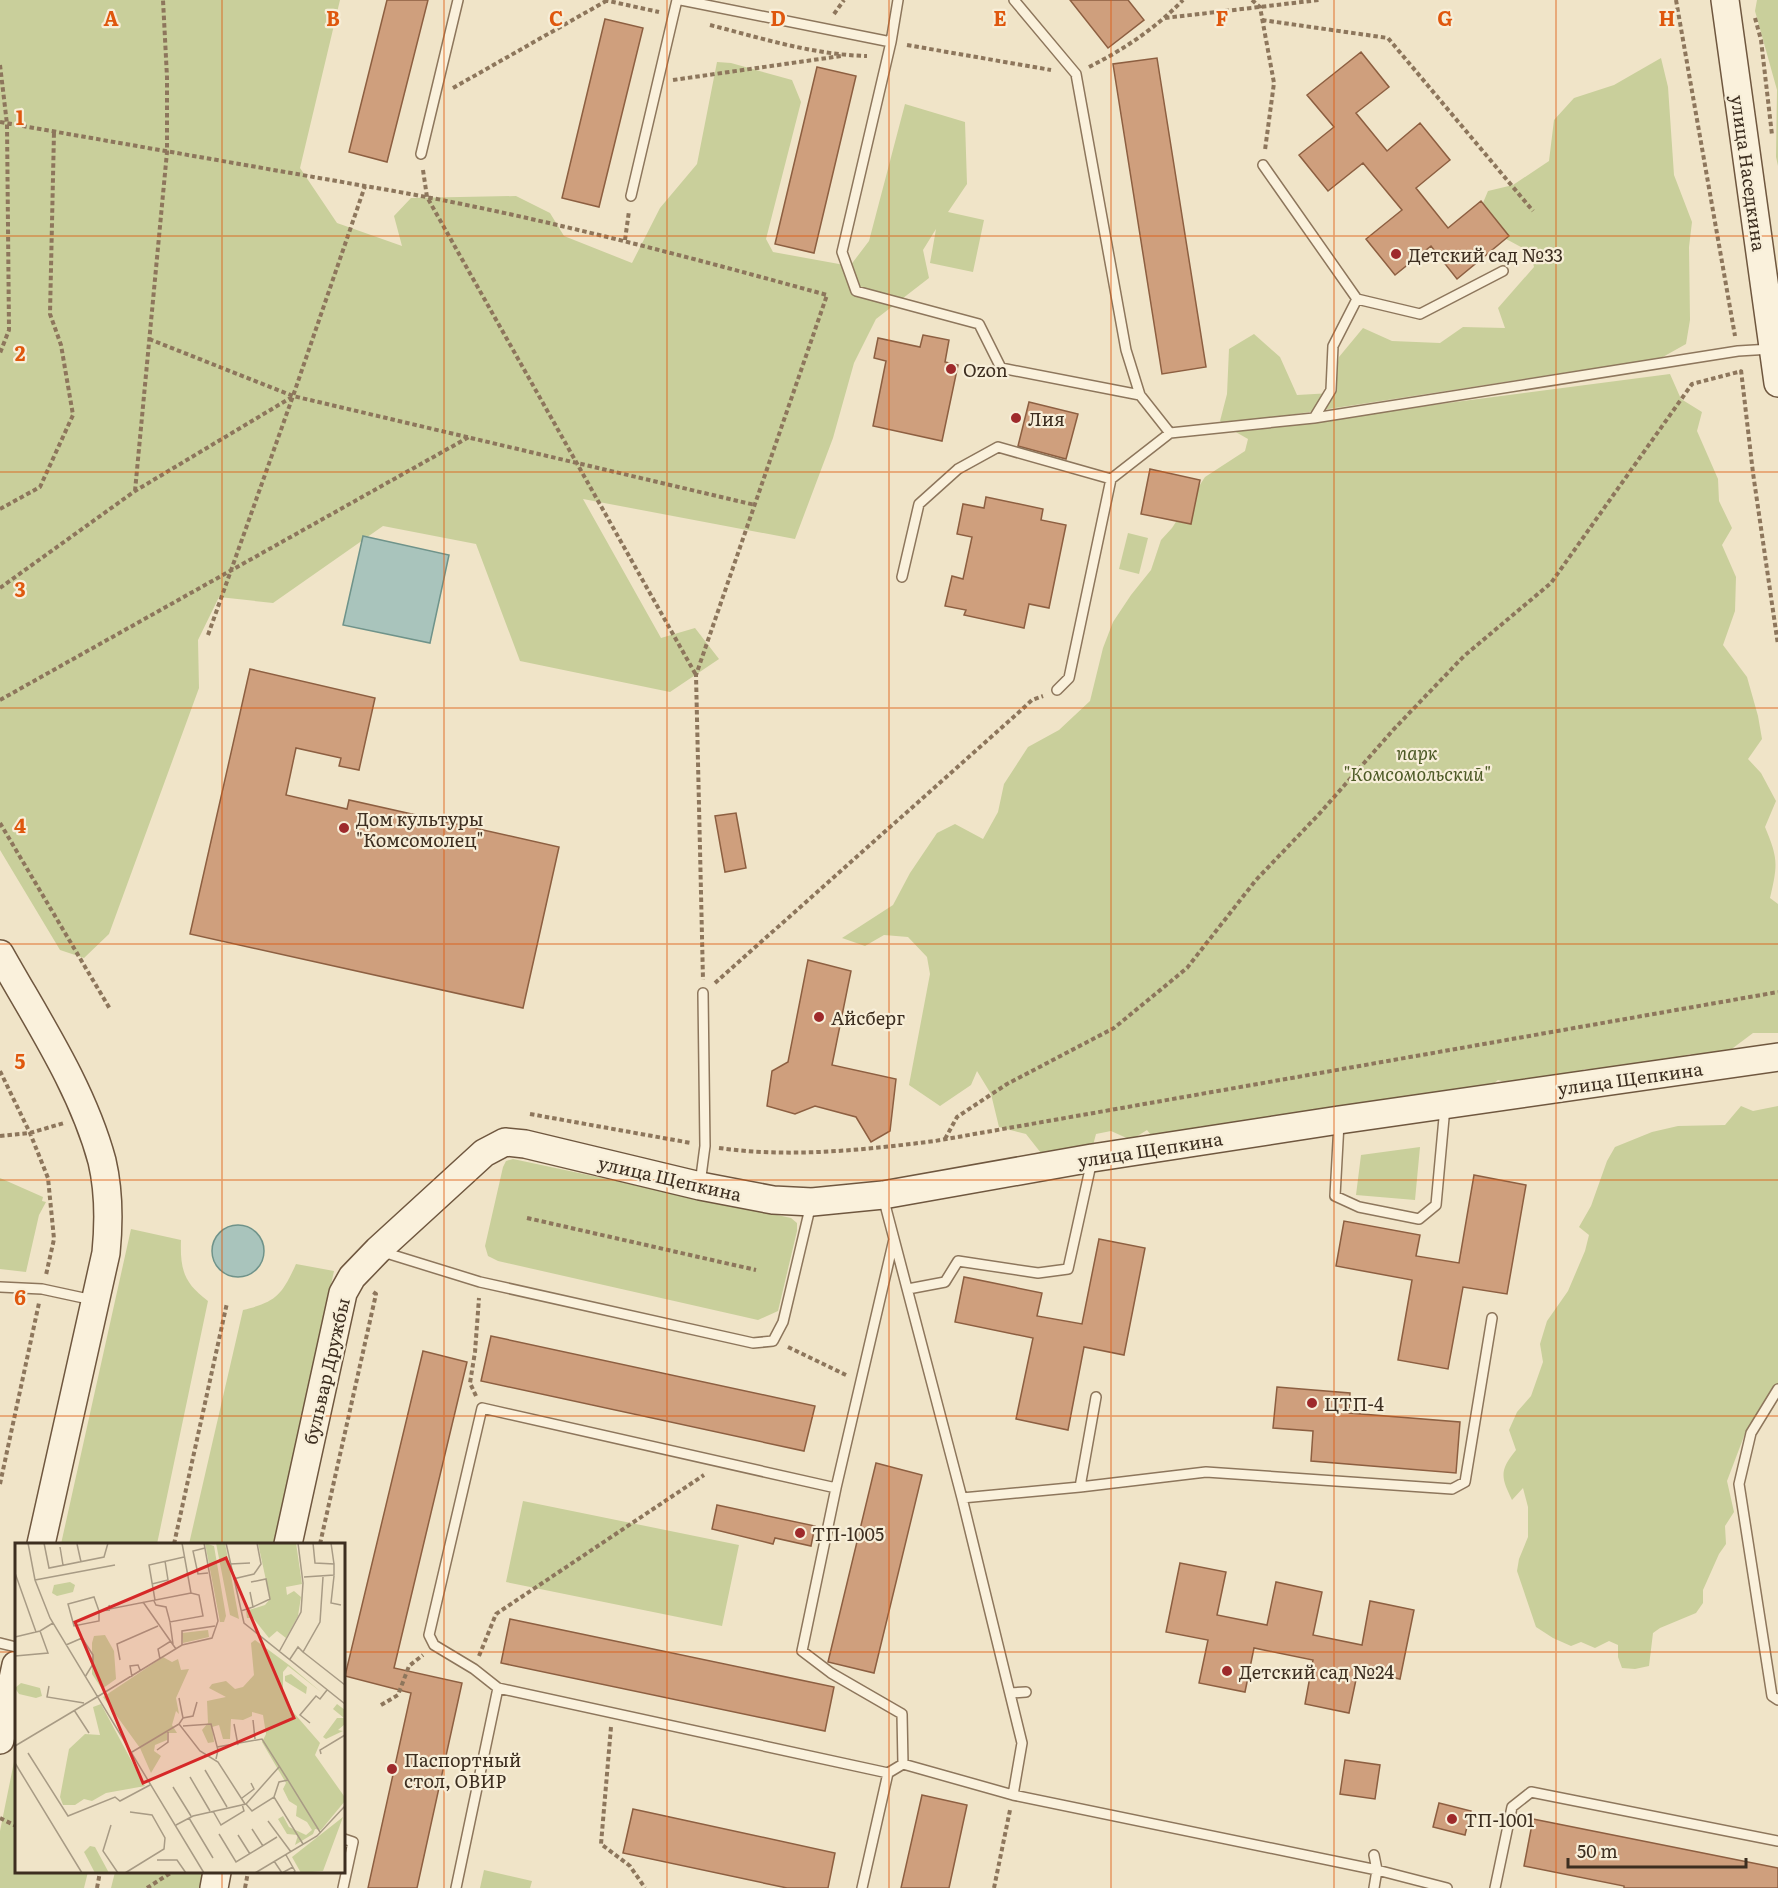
<svg xmlns="http://www.w3.org/2000/svg" width="1778" height="1888" viewBox="0 0 1778 1888" font-family="Literata,serif">
<style>
.green{fill:#c9cf9b}
.water{fill:#a9c4bc;stroke:#6f938a;stroke-width:1.5}
.building{fill:#cf9f7d;stroke:#8d5f41;stroke-width:1.5}
.lines{fill:none;stroke-linecap:round;stroke-linejoin:round}
.lane-casing{stroke:#8d765c;stroke-width:12}
.secondary-casing{stroke:#6f573f;stroke-width:30}
.path{stroke:#8d765c;stroke-width:4;stroke-dasharray:4.5 3;stroke-linecap:butt}
.lane{stroke:#faf1dc;stroke-width:9}
.secondary{stroke:#faf1dc;stroke-width:27}
.grid{fill:none;stroke:#df570d;stroke-width:1.5;stroke-opacity:0.55}
.poi-dot{fill:#9e2a2b;stroke:#f7eed8;stroke-width:2}
.labels{text-anchor:middle;dominant-baseline:central;stroke-width:4.5;stroke-linejoin:round;paint-order:stroke}
.street-label{font-size:18px;fill:#3d2e20;stroke:#f7eed8}
.poi-label{font-size:18px;fill:#3d2e20;stroke:#f7eed8;text-anchor:start}
.park-label{font-size:18px;font-style:italic;fill:#4d5a26;stroke:#f7eed8}
.inset-road{fill:none;stroke:#a89b85;stroke-width:1.5}
.view{fill:#d62828;fill-opacity:0.15;stroke:#d62828;stroke-width:3}
.inset-edge{fill:none;stroke:#3d2e20;stroke-width:3}
.grid-label{font-size:20px;text-anchor:middle;font-weight:bold;fill:#df570d;stroke:#f7eed8;stroke-width:4.5;stroke-linejoin:round;paint-order:stroke}
</style>
<rect width="100%" height="100%" fill="#f0e4c8"/>
<path class="green" d="M 0,0 L 340,0 L 300,168 L 337,223 L 402,246 L 394,216 L 411,198 L 516,196 L 550,213 L 564,236 L 632,263 L 660,208 L 697,164 L 717,62 L 731,63 L 792,80 L 801,102 L 766,239 L 773,252 L 850,266 L 869,241 L 905,104 L 965,122 L 967,184 L 948,212 L 984,220 L 973,272 L 930,263 L 936,229 L 923,250 L 929,278 L 876,319 L 854,363 L 833,438 L 795,539 L 583,499 L 661,638 L 695,628 L 719,659 L 670,692 L 520,661 L 476,544 L 383,526 L 273,603 L 219,597 L 198,640 L 199,688 L 109,934 L 84,958 L 60,950 L 0,850 Z
M 1757,0 L 1778,0 L 1778,166 L 1776,157 L 1777,90 L 1755,11 Z
M 1661,58 L 1668,87 L 1674,175 L 1692,222 L 1689,247 L 1690,320 L 1686,344 L 1661,358 L 1225,425 L 1220,421 L 1227,394 L 1229,349 L 1254,334 L 1280,357 L 1297,395 L 1332,393 L 1339,357 L 1363,328 L 1392,341 L 1440,343 L 1463,327 L 1505,328 L 1498,308 L 1534,267 L 1530,252 L 1495,233 L 1477,217 L 1488,191 L 1513,185 L 1549,161 L 1554,120 L 1574,98 L 1614,85 Z
M 1670,374 L 1681,399 L 1702,412 L 1697,431 L 1718,479 L 1719,501 L 1732,528 L 1722,545 L 1736,577 L 1735,611 L 1723,645 L 1747,677 L 1758,716 L 1762,739 L 1748,759 L 1761,773 L 1776,801 L 1765,827 C 1778,858 1778,864 1770,898 L 1778,904 L 1778,1033 L 1753,1033 L 1709,1066 L 1690,1054 L 1637,1070 L 1584,1069 L 1573,1082 L 1532,1090 L 1498,1080 L 1477,1097 L 1223,1136 L 1200,1126 L 1194,1132 L 1157,1143 L 1147,1130 L 1131,1140 L 1111,1131 L 1096,1134 L 1092,1149 L 1052,1167 L 1026,1134 L 999,1127 L 991,1094 L 977,1071 L 971,1085 L 940,1106 L 909,1085 L 930,974 L 927,957 L 908,937 L 884,935 L 865,946 L 842,938 L 893,905 L 910,873 L 937,833 L 955,824 L 983,839 L 998,812 L 1004,784 L 1028,747 L 1059,730 L 1090,701 L 1103,648 L 1113,622 L 1131,595 L 1151,570 L 1161,540 L 1172,528 L 1205,477 L 1245,451 L 1248,439 L 1234,431 Z
M 1128,533 L 1148,538 L 1139,574 L 1119,569 Z
M 1741,1106 L 1753,1111 L 1778,1106 L 1778,1385 L 1746,1431 L 1727,1481 L 1734,1512 L 1725,1526 L 1726,1544 L 1719,1554 L 1703,1590 L 1703,1603 L 1696,1613 L 1660,1628 L 1653,1633 L 1649,1666 L 1635,1669 L 1622,1668 L 1618,1657 L 1618,1645 L 1609,1641 L 1595,1648 L 1581,1642 L 1571,1646 L 1553,1638 L 1536,1627 L 1517,1571 L 1519,1559 L 1528,1537 L 1528,1507 L 1523,1488 L 1512,1500 C 1501,1477 1499,1471 1516,1450 L 1509,1430 L 1517,1412 L 1531,1396 L 1543,1362 L 1540,1344 L 1547,1321 L 1568,1291 L 1585,1251 L 1589,1235 L 1579,1227 L 1591,1206 L 1607,1161 L 1615,1147 L 1652,1132 L 1678,1126 L 1725,1125 Z
M 1420,1147 L 1415,1200 L 1356,1195 L 1361,1155 Z
M 513,1159 L 791,1218 L 797,1223 L 797,1231 L 778,1311 L 758,1320 L 498,1261 L 488,1256 L 485,1246 L 503,1167 L 506,1161 Z
M 0,1178 L 43,1197 L 42,1201 L 46,1202 L 39,1215 L 26,1272 L 0,1269 Z
M 131,1229 L 181,1240 C 180,1270 184,1283 208,1301 L 157,1544 L 61,1544 Z
M 296,1264 L 334,1271 L 275,1544 L 189,1544 L 243,1310 C 276,1302 282,1295 296,1264 Z
M 523,1501 L 739,1545 L 722,1626 L 506,1582 Z
M 16,1752 L 16,1872 L 88,1872 L 84,1888 L 0,1888 L 0,1831 Z
M 484,1870 L 532,1881 L 530,1888 L 480,1888 Z
M 115,1872 L 206,1872 L 202,1888 L 111,1888 Z"/>
<path class="water" d="M 363,536 L 449,555 L 430,643 L 343,625 Z
M212 1251a26 26 0 1 1 52 0a26 26 0 1 1-52 0Z"/>
<path class="building" d="M 387,0 L 428,0 L 387,162 L 349,152 Z
M 1070,0 L 1128,0 L 1144,20 L 1108,48 Z
M 605,19 L 643,28 L 599,207 L 562,198 Z
M 1361,52 L 1389,87 L 1356,113 L 1387,151 L 1420,123 L 1450,160 L 1416,188 L 1448,228 L 1481,201 L 1509,236 L 1457,279 L 1431,246 L 1395,275 L 1366,239 L 1402,210 L 1363,163 L 1328,191 L 1299,155 L 1334,127 L 1307,95 Z
M 1157,58 L 1206,367 L 1162,374 L 1113,64 Z
M 817,67 L 856,76 L 814,253 L 775,244 Z
M 923,335 L 949,340 L 945,362 L 958,365 L 942,441 L 873,426 L 886,361 L 874,358 L 878,338 L 920,347 Z
M 1029,402 L 1078,414 L 1066,459 L 1018,446 Z
M 1150,469 L 1200,480 L 1191,524 L 1141,514 Z
M 986,497 L 1043,509 L 1041,520 L 1066,525 L 1049,608 L 1029,604 L 1024,628 L 964,615 L 966,610 L 945,606 L 952,576 L 963,579 L 972,537 L 957,534 L 963,504 L 984,508 Z
M 250,669 L 375,698 L 359,770 L 339,766 L 341,758 L 296,748 L 286,795 L 347,809 L 349,800 L 559,847 L 523,1008 L 190,934 Z
M 736,813 L 746,868 L 725,872 L 715,816 Z
M 808,960 L 851,971 L 832,1065 L 896,1079 L 890,1131 L 871,1142 L 856,1117 L 815,1106 L 795,1114 L 767,1106 L 772,1071 L 788,1062 Z
M 1474,1175 L 1526,1185 L 1507,1294 L 1463,1287 L 1448,1369 L 1398,1360 L 1412,1280 L 1336,1266 L 1344,1221 L 1420,1235 L 1416,1256 L 1459,1263 Z
M 1099,1239 L 1145,1248 L 1124,1355 L 1084,1347 L 1068,1430 L 1016,1419 L 1033,1338 L 955,1322 L 964,1277 L 1042,1293 L 1037,1316 L 1082,1324 Z
M 491,1336 L 815,1406 L 804,1451 L 481,1381 Z
M 423,1351 L 467,1362 L 394,1668 L 462,1683 L 417,1888 L 368,1888 L 411,1693 L 345,1676 Z
M 1277,1387 L 1350,1393 L 1349,1413 L 1460,1422 L 1456,1473 L 1311,1461 L 1313,1431 L 1273,1428 Z
M 876,1463 L 922,1475 L 874,1673 L 828,1662 Z
M 717,1505 L 815,1526 L 811,1546 L 775,1538 L 773,1544 L 712,1529 Z
M 1180,1563 L 1226,1572 L 1217,1615 L 1267,1625 L 1276,1582 L 1322,1592 L 1313,1635 L 1362,1645 L 1370,1601 L 1414,1610 L 1400,1679 L 1358,1670 L 1349,1713 L 1305,1704 L 1313,1660 L 1254,1648 L 1245,1692 L 1199,1683 L 1208,1640 L 1166,1632 Z
M 510,1619 L 834,1687 L 825,1731 L 501,1663 Z
M 1345,1760 L 1380,1765 L 1375,1799 L 1340,1794 Z
M 922,1795 L 967,1805 L 949,1888 L 901,1888 Z
M 1439,1803 L 1471,1811 L 1465,1835 L 1433,1827 Z
M 633,1809 L 835,1853 L 828,1888 L 787,1888 L 623,1853 Z
M 1533,1819 L 1778,1868 L 1778,1888 L 1624,1888 L 1624,1886 L 1524,1866 Z"/>
<g class="lines">
<g class="lane-casing">
<path id="lane" d="M 681,0 L 891,42
M 898,0 L 891,42 L 842,252 L 856,291 L 979,324 L 1001,368 L 1140,395
M 421,154 L 458,0
M 1263,165 L 1357,299
M 631,196 L 677,0
M 1314,418 L 1331,390 L 1333,346 L 1357,299 L 1420,314 L 1503,271
M 1170,433 L 1314,418 L 1738,351 L 1771,349
M 902,577 L 919,504 L 958,469 L 998,447 L 1111,479 L 1170,433 L 1140,395 L 1126,350 L 1076,74 L 1014,0
M 1057,690 L 1069,678 L 1111,479
M 1339,1123 L 1335,1196 L 1359,1207 L 1419,1219 L 1436,1205 L 1445,1107
M 700,1184 L 705,1146 L 703,993
M 883,1197 L 962,1498 L 1022,1743 L 1013,1795
M 383,1252 L 480,1282 L 753,1343 L 773,1341 L 783,1322 L 811,1204
M 0,1287 L 42,1289 L 93,1300
M 908,1289 L 945,1282 L 958,1261 L 1038,1273 L 1068,1269 L 1092,1160
M 1778,1389 L 1751,1433 L 1739,1484 L 1772,1696 L 1778,1700
M 1080,1487 L 1096,1397
M 836,1488 L 894,1239
M 962,1498 L 1080,1487 L 1206,1472 L 1452,1489 L 1465,1482 L 1492,1318
M 0,1643 L 16,1647
M 1010,1693 L 1026,1692
M 903,1764 L 902,1714 L 831,1673 L 802,1651 L 836,1488 L 482,1408 L 429,1635 L 434,1645 L 474,1669 L 498,1688 L 888,1773 L 903,1764 L 1013,1795 L 1377,1870 L 1374,1888
M 1374,1855 L 1377,1870 L 1447,1888
M 343,1888 L 353,1842 L 344,1839
M 456,1888 L 498,1688
M 862,1888 L 888,1773
M 1495,1888 L 1512,1807 L 1531,1792 L 1778,1841"/>
</g>
<g class="secondary-casing">
<path id="secondary" d="M 1725,0 L 1778,383
M 0,954 C 37,1020 82,1087 102,1161 C 109,1191 109,1223 106,1253 L 41,1544
M 288,1544 L 343,1293 L 352,1277 L 378,1250 L 484,1153 L 505,1142 L 525,1144 L 700,1186 L 773,1200 L 812,1202 L 883,1195 L 1092,1158 L 1339,1120 L 1778,1057
M 0,1740 L 16,1665
M 214,1888 L 217,1872"/>
</g>
<path class="path" d="M 604,0 L 659,12
M 1252,0 L 1260,7 L 1274,83 L 1265,150
M 1676,0 L 1735,336
M 834,14 L 844,0
M 1165,18 L 1319,0
M 1755,18 L 1761,40 L 1772,135
M 1262,20 L 1388,38 L 1533,211
M 710,25 C 761,38 814,55 867,56
M 907,45 L 1051,70
M 0,65 L 7,124 L 9,330 L 0,353
M 1089,67 C 1123,50 1156,28 1183,0
M 673,80 L 841,56
M 453,88 L 606,1
M 0,122 L 365,186
M 423,170 L 427,197 L 696,675
M 625,240 L 629,211
M 149,339 L 293,396 L 755,505
M 1741,370 L 1753,473 L 1778,645
M 135,491 L 167,152 L 167,77 L 163,0
M 0,509 L 40,487 L 73,415 L 61,345 L 50,314 L 54,132
M 0,588 L 135,491 L 292,397
M 208,635 L 293,396 L 365,186 C 521,212 674,253 827,295 L 696,675 L 703,980
M 0,700 L 469,437
M 0,823 L 110,1009
M 715,983 L 1017,714 L 1032,700 L 1043,696
M 0,1071 L 30,1133 L 48,1178 L 54,1239 L 46,1275
M 530,1114 L 691,1143
M 0,1136 L 30,1133 L 64,1123
M 945,1139 L 957,1117 L 1007,1084 L 1114,1028 L 1187,968 L 1256,880 L 1320,813 L 1394,729 L 1464,656 L 1551,583 L 1692,384 L 1742,371
M 719,1148 C 790,1158 863,1150 935,1141 L 1778,992
M 527,1218 L 756,1270
M 788,1347 L 846,1375
M 476,1396 L 470,1383 L 475,1352 L 479,1298
M 0,1484 L 39,1303
M 174,1544 L 227,1303
M 320,1544 L 376,1294 L 373,1292
M 479,1656 L 496,1614 L 704,1475
M 381,1705 L 398,1695 L 409,1666 L 423,1655
M 611,1727 L 601,1844 L 630,1866 L 645,1888
M 0,1818 L 16,1826
M 97,1888 L 100,1872
M 147,1888 L 172,1872
M 245,1888 L 248,1872
M 994,1888 L 1010,1810"/>
<use href="#lane" class="lane"/>
<use href="#secondary" class="secondary"/>
</g>
<path class="grid" d="M 222,0 L 222,1544M 444,0 L 444,1888M 667,0 L 667,1888M 889,0 L 889,1888M 1111,0 L 1111,1888M 1334,0 L 1334,1888M 1556,0 L 1556,1888M 0,236 L 1778,236M 0,472 L 1778,472M 0,708 L 1778,708M 0,944 L 1778,944M 0,1180 L 1778,1180M 0,1416 L 1778,1416M 0,1652 L 16,1652M 344,1652 L 1778,1652M 222,1872 L 222,1888"/>
<g class="poi-dot">
<circle cx="1396" cy="254" r="6"/>
<circle cx="951" cy="369" r="6"/>
<circle cx="1016" cy="418" r="6"/>
<circle cx="344" cy="828" r="6"/>
<circle cx="819" cy="1017" r="6"/>
<circle cx="1312" cy="1403" r="6"/>
<circle cx="800" cy="1533" r="6"/>
<circle cx="1227" cy="1671" r="6"/>
<circle cx="392" cy="1769" r="6"/>
<circle cx="1452" cy="1819" r="6"/>
</g>
<g class="labels">
<g class="street-label">
<text transform="translate(1749 173) rotate(82)">улица Наседкина</text>
<text transform="translate(1630 1078) rotate(-8)">улица Щепкина</text>
<text transform="translate(1150 1149) rotate(-9)">улица Щепкина</text>
<text transform="translate(670 1178) rotate(13)">улица Щепкина</text>
<text transform="translate(326 1371) rotate(-77)">бульвар Дружбы</text>
</g>
<g class="poi-label">
<text x="1408" y="254">Детский сад №33</text>
<text x="963" y="369">Ozon</text>
<text x="1028" y="418">Лия</text>
<text x="356" y="818">Дом культуры<tspan x="356" dy="21">"Комсомолец"</tspan></text>
<text x="831" y="1017">Айсберг</text>
<text x="1324" y="1403">ЦТП-4</text>
<text x="812" y="1533">ТП-1005</text>
<text x="1239" y="1671">Детский сад №24</text>
<text x="404" y="1759">Паспортный<tspan x="404" dy="21">стол, ОВИР</tspan></text>
<text x="1464" y="1819">ТП-1001</text>
</g>
<g class="park-label">
<text x="1417" y="752">парк<tspan x="1417" dy="21">"Комсомольский"</tspan></text>
</g>
</g>
<g transform="translate(15 1543)">
<rect width="330" height="330" fill="#f0e4c8"/>
<path d="M 190,0 L 199,3 L 211,73 L 209,79 L 205,79 ZM 201,0 L 210,0 L 224,76 L 215,72 ZM 243,0 L 281,0 L 287,41 L 271,44 L 272,52 L 279,48 L 286,54 L 283,73 L 271,95 L 262,88 L 254,95 L 238,75 L 232,75 L 231,68 L 250,62 L 255,56 ZM 55,39 L 60,42 L 58,49 L 42,53 L 37,50 L 39,42 ZM 193,87 L 194,94 L 168,100 L 167,90 ZM 90,92 L 99,108 L 101,136 L 87,146 L 77,131 L 77,100 L 79,93 ZM 240,97 L 274,122 L 306,149 L 273,123 L 268,129 L 268,147 L 278,169 L 305,200 L 300,212 L 329,253 L 330,258 L 306,287 L 300,286 L 298,291 L 280,302 L 283,292 L 272,291 L 263,276 L 268,273 L 274,284 L 291,292 L 297,287 L 292,279 L 281,273 L 282,263 L 274,258 L 268,246 L 271,240 L 247,199 L 251,191 L 248,172 L 237,169 L 237,173 L 228,177 L 216,176 L 215,196 L 208,196 L 204,182 L 197,184 L 199,199 L 193,200 L 187,187 L 193,180 L 192,158 L 211,154 L 194,145 L 197,141 L 211,138 L 220,146 L 228,144 L 239,132 L 236,100 ZM 148,114 L 157,119 L 163,116 L 166,127 L 174,126 L 161,155 L 164,171 L 161,168 L 157,182 L 162,190 L 152,190 L 152,197 L 140,202 L 139,208 L 146,213 L 136,230 L 125,205 L 88,154 ZM 276,131 L 292,144 L 291,151 L 270,138 L 270,133 ZM 6,140 L 25,145 L 27,153 L 21,155 L 4,151 L 0,145 ZM 86,161 L 130,243 L 91,250 L 77,258 L 69,256 L 60,262 L 48,262 L 45,254 L 54,206 L 70,191 L 85,192 L 78,164 ZM 322,161 L 330,167 L 330,181 L 323,187 L 328,188 L 311,196 L 308,194 L 322,175 L 329,175 L 318,166 ZM 328,274 L 308,328 L 286,330 L 277,314 ZM 75,303 L 80,304 L 94,330 L 80,330 L 69,309 Z" fill="#c9cf9b"/>
<path class="inset-road" d="M 13,0 L 20,37 L 35,75 L 189,330M 29,0 L 34,25 L 89,14 L 93,0M 167,0 L 176,50M 211,0 L 229,80 L 330,161M 316,0 L 319,21M 62,1 L 66,19M 45,4 L 48,22M 190,5 L 178,8 L 183,31 L 193,30M 215,21 L 235,20M 0,30 L 21,89M 319,33 L 316,60 L 326,62M 289,34 L 319,32 L 319,21 L 300,20 L 298,0M 218,36 L 239,31 L 246,21 L 242,0M 20,37 L 100,22M 236,39 L 251,36 L 255,56 L 238,64M 137,41 L 153,37 L 150,18M 140,57 L 134,22 L 169,14M 128,59 L 161,106M 94,62 L 95,66 L 176,50 L 184,52 L 188,73 L 155,79 L 151,64 L 141,62 L 139,58M 84,68 L 84,78 L 59,83 L 53,61 L 79,54 L 84,68 L 95,67M 226,68 L 238,64 L 235,49M 155,79 L 158,101M 0,94 L 25,88 L 38,80M 51,102 L 67,95 L 78,112 L 78,121 L 70,134M 167,102 L 167,88 L 200,83M 264,109 L 286,69 L 288,40 L 283,0M 288,109 L 330,142M 0,113 L 33,110 L 25,88M 145,116 L 143,106 L 156,98M 275,116 L 283,104 L 288,109 L 305,79 L 308,34M 105,117 L 102,101 L 143,83M 117,134 L 115,123 L 123,122 L 125,127M 34,143 L 32,154 L 69,160M 82,154 L 167,102 L 197,95 L 203,78 L 189,0M 164,155 L 168,175M 182,159 L 178,173 L 168,175 L 164,181 L 185,208 L 203,219 L 230,261M 59,167 L 74,190M 238,177 L 240,196M 295,180 L 285,172 L 301,153 L 305,156 L 312,147M 219,181 L 223,202M 168,183 L 196,181 L 203,207 L 201,216M 0,203 L 82,154M 202,204 L 247,196 L 273,237M 142,207 L 153,199 L 153,187M 117,209 L 164,181M 13,210 L 53,273 L 100,254 L 105,258 L 135,242M 306,211 L 305,207 L 330,192M 0,220 L 67,330M 190,227 L 212,264M 175,234 L 195,268M 158,244 L 176,273M 259,254 L 264,239 L 273,237 L 305,289M 227,255 L 239,246 L 236,240M 231,261 L 237,268 L 259,254 L 288,301M 198,268 L 206,282 L 229,268 L 227,261M 174,275 L 198,315M 253,278 L 276,309M 96,282 L 88,308 L 103,330M 161,282 L 178,273 L 231,261 L 264,224M 237,286 L 248,303M 204,291 L 221,319 L 262,294M 223,292 L 235,311M 271,312 L 280,328 L 278,330M 142,317 L 162,317 L 171,330M 259,318 L 267,330 L 278,324M 110,330 L 149,306 L 150,295 L 137,272 L 115,269M 240,330 L 302,293 L 330,263"/>
<path class="view" d="M 211,15 L 279,175 L 128,240 L 60,79 Z"/>
<rect width="330" height="330" class="inset-edge"/>
</g>
<g class="grid-label">
<text x="111" y="26">A</text>
<text x="333" y="26">B</text>
<text x="556" y="26">C</text>
<text x="778" y="26">D</text>
<text x="1000" y="26">E</text>
<text x="1222" y="26">F</text>
<text x="1445" y="26">G</text>
<text x="1667" y="26">H</text>
<text x="20" y="125">1</text>
<text x="20" y="361">2</text>
<text x="20" y="597">3</text>
<text x="20" y="833">4</text>
<text x="20" y="1069">5</text>
<text x="20" y="1305">6</text>
</g>
<path d="M1568 1858v9h178v-9" fill="none" stroke="#3d2e20" stroke-width="3"/>
<text x="1577" y="1858" font-size="18" fill="#3d2e20" stroke="#f7eed8" stroke-width="4.5" paint-order="stroke">50 m</text>
</svg>
